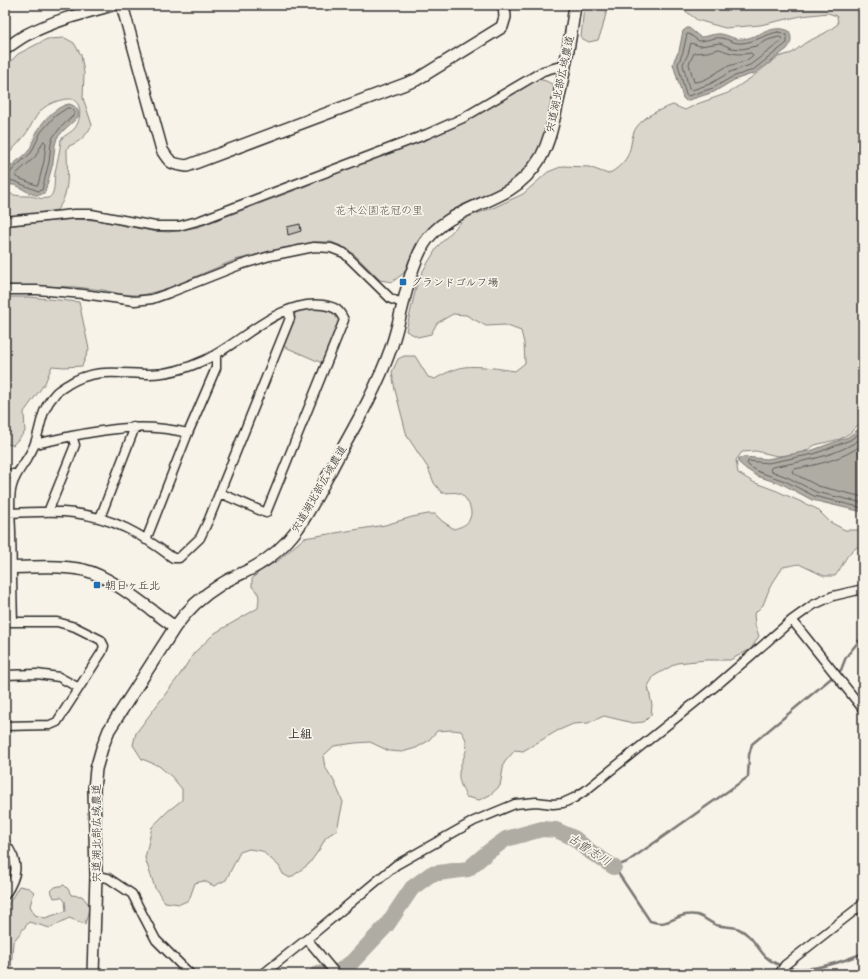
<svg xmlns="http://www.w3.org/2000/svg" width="868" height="979" viewBox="0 0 868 979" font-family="Pangolin,'Klee One',sans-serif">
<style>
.green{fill:#dad6cc;stroke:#82807c}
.water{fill:#afaca4;stroke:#7a7874}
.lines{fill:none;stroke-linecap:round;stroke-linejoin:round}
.shore{stroke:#605f5b;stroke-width:1}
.stream{stroke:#7a7874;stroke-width:2.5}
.river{stroke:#afaca4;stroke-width:16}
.building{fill:#c4c1b9;stroke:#2b2b2b}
.street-casing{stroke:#2b2b2b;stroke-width:11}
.secondary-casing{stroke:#2b2b2b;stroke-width:14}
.street{stroke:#f7f3e8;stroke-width:8}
.secondary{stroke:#f7f3e8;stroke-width:11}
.poi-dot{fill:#1f6fb2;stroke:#f7f3e8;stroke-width:1.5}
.labels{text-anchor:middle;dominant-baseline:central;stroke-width:3.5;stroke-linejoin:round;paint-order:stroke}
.street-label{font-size:11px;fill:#2b2b2b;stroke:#f7f3e8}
.park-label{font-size:11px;fill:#575653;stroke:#f7f3e8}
.poi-label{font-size:11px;fill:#2b2b2b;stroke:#f7f3e8;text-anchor:start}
.neighbourhood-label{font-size:12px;font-weight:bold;fill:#2b2b2b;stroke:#f7f3e8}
.water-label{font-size:12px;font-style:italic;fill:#53524f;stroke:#f7f3e8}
</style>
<rect width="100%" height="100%" fill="#f7f3e8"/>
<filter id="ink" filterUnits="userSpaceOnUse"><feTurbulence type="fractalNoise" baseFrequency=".025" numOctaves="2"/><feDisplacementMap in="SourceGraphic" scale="8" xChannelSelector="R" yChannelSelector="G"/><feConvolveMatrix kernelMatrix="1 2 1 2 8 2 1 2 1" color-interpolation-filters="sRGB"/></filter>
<g filter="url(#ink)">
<path class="green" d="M 584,5 L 608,5 L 602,30 L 598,40 L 589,42 L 581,38 Z
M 678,5 L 863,5 L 863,420 L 850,433 L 840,439 L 815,445 L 801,454 L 777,456 L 756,451 L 742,452 L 736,460 L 738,473 L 753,482 L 777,491 L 817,509 L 830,522 L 845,530 L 859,530 L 863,534 L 863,544 C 843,554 847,561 835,576 L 824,576 L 799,564 L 783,567 L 770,587 L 763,605 L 754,614 L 755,625 L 759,636 L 751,649 L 730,660 L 706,660 L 677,663 L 654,676 L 648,686 L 652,705 L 651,715 L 644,722 L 633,723 L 604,716 L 588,723 L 573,724 L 557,731 L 523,751 L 515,750 L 504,763 L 500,786 L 490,795 L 479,800 L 466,797 C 463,789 458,782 459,773 C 461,756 474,749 461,731 L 452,730 L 437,731 L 428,741 L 416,748 L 402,752 L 389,751 L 370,742 L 355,743 L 334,746 L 323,756 L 325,767 L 334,781 L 343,802 L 337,830 L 326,837 L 319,850 L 309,864 L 290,878 L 283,874 L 279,866 L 262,851 L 249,849 L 240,852 L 226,880 L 214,886 L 204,881 L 195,883 L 189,900 L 180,904 L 165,902 L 155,888 L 145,858 L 152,827 L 168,811 L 182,800 L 182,789 L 172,777 L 159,766 L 142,759 L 133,745 L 136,733 L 179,676 L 194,653 L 215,633 L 258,608 C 259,597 261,594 252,587 L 252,579 L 260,571 L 279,560 L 304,538 L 385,525 L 412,517 L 428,514 L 435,514 L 442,521 L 454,529 C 460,527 468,525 470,518 C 474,510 466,496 459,493 C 454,492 447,493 442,493 L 434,483 L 428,468 L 407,436 L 395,390 L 392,372 L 398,359 L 404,356 L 415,356 L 428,377 L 435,379 C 443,374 454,369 464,367 C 478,365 501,369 515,371 L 525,363 L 524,343 L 521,331 L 505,325 L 486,326 L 466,315 L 453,314 L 437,323 L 431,334 L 418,337 L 406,331 L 418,279 L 438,246 L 465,218 L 495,207 L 523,194 L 548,172 L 563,166 L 589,167 L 608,174 C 616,170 626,162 629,152 C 632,144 631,136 636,128 C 645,115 659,110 673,105 L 685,110 L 697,104 L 728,93 L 752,77 L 778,57 L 792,53 L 805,43 L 825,33 L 838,24 L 837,16 L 828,13 L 801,16 L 760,25 L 725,28 L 697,20 Z
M 65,38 L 74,43 L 81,55 L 84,73 L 83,98 L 92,125 C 86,136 80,142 69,146 L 67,149 C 67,169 71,193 57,210 L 21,216 L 5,216 L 5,190 C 10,196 21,196 29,196 C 35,196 41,200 47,198 C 50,198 52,195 53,192 C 55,186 54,179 55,173 C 57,161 60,152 61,139 C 65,135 72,132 75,128 C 81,120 83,102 71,99 C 64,98 50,103 45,107 C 35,114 32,126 25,135 C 19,143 12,150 5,158 L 5,67 L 18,54 L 47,39 Z
M 538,79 L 546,81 L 552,84 L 555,91 L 544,138 L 537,153 L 526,169 L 513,181 L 480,198 L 462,205 L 445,215 L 428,229 L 416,244 L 404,273 L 392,282 L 380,280 L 353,253 L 341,246 L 331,242 L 316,242 L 284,248 L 235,260 L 166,289 L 143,295 L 125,295 L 103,290 L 75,287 L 5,285 L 5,226 L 71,219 L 96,220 L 152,231 L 169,232 L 198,227 L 306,186 L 335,172 L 359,165 L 448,130 L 470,119 L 492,105 Z
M 5,297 L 29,297 L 79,302 L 89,349 L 82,366 L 64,367 L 52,366 L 45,383 L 24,412 L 25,432 L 13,445 L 5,444 Z
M 317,308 C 326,310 335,312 340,320 L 322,363 L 283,346 L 296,311 L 301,309 Z
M 64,885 L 68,889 L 71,895 L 82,896 L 90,906 L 85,924 L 69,918 L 50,928 L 29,922 L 13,942 L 11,971 L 13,974 L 5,974 L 5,910 L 19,886 L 29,888 L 34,892 L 30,906 L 35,915 L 45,918 L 66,911 L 65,901 L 61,897 L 54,898 L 51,891 L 55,887 Z"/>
<path class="water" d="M 687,28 L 689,28 L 700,37 C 707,37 715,33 721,34 C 729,35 734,40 742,39 C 758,38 773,23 789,31 C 792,38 792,43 787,49 L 755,73 L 734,80 L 714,92 L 686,101 L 683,98 L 673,64 L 675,58 L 679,51 L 683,31 Z
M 69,104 C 75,105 80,110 78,117 L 64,130 L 57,138 L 55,145 L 53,163 L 45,192 C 36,201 24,188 14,185 C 11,185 9,185 7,184 C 1,165 20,163 29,150 C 33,144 34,136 38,130 C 44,119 57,106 69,104 Z
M 863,426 L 863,512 L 812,500 L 784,485 L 757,476 L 746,469 L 738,462 L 739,458 L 744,457 L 767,459 L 813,450 L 848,437 Z"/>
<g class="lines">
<path class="shore" d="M 778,32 L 786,34 L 787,39 L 787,43 L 753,70 L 732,77 L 713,88 L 688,96 L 686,95 L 678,64 L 683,52 L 687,34 L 689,34 L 699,41 C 706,41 715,37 721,38 C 729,39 734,44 742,43 C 755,42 766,34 778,32 Z
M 779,37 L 782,38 L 782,41 L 750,65 L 730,72 L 710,84 L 692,90 L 689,89 L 683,64 L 688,54 L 691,43 L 700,46 L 720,43 L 731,48 L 742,49 L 756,46 L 768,40 Z
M 720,49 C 731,54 739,55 751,53 L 753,55 C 746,63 736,63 726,67 C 716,72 706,82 694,82 L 689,64 L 694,53 L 707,52 Z
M 44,141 L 46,143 L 44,161 L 38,185 L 36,185 L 16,177 L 16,174 L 35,157 Z
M 5,176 L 9,174 L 15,167 L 31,153 L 41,132 L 55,116 L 67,108 L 71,108 L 74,111 L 74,115 L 61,127 L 53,137 L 51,144 L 49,162 L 42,190 L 38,191 L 14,181 L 5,180
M 863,431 L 850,440 L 814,454 L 768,463 L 748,461 L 747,463 L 749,466 L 759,472 L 785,481 L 814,496 L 863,508
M 863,437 C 837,457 803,461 772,467 L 770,469 L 771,471 L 787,477 L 816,492 L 863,503
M 863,444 C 844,459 817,465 794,469 L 792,471 L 793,473 L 818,486 L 863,497"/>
<path class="stream" d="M 863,636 L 846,657 L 841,670 L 752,744 L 749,755 L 748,777 L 627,862 L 614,867 L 650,921 C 653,922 658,923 662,923 C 675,921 682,912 697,915 C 704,917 709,922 716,925 C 723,927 732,926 739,929 C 752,935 757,948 766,957 C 791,979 835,965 863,953"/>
<path class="river" d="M 317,974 L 340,971 L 352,962 L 387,925 L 412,888 L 431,874 L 468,869 L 488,852 L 506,839 L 542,829 L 556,830 L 574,838 L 592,853 L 614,867"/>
</g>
<path class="building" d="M 300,224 L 301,231 L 288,235 L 287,227 Z"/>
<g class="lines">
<g class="street-casing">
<path id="street" d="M 5,221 L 74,214 L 91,214 L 155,226 L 179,226 L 201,220 L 427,134 L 463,118 L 543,71 L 557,67 L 565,67
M 5,290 L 37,290 L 83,294 L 135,301 L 152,299 L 169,293 L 240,265 L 270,256 L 314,247 L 331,248 L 344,253 L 391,299 L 403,303
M 72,436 C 114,428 146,423 188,433
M 35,444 L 72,436 L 75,445 L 48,512
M 5,474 L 16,474
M 6,513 C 28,513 51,510 74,513 C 114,518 141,534 173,558 L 179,558 L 200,538 L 209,519 L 290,318 L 288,310
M 100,518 L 133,432 L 133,427
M 146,540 L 188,433 L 216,368 L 216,354
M 792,620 L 863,709
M 5,622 L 13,622
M 5,675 L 37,674 L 59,677 L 79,688
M 5,726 L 50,725 L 57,722 L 102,652 L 104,646 L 101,640 L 75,627 L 57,622 L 13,622 C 12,592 12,563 11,534 C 11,519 8,499 12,486 C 16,470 30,459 35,443 C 42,424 40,411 55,394 C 58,390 63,388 67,385 C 94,367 120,374 149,374 C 168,374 188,368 205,360 C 242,343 279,299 323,305 C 335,307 339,309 344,320 L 266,513 L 220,493
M 5,843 C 20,863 18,875 5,895
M 96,876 L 108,878 L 132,894 L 156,940 L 190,974
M 307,939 L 336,974
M 263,974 L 307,939 L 396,865 L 474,821 L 515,804 L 536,802 L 553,804 L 563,803 L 574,798 L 585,791 L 717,685 L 792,620 L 813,605 L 833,596 L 863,589
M 779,974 L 785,965 L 863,904"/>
</g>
<g class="secondary-casing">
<path id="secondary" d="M 122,5 L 162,150 C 170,163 171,164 187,166 L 416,80 L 502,27 L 505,17 L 504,5
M 5,49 C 12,44 19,39 26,35 C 53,21 83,13 112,5
M 5,568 C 31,567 59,565 84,570 C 113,577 150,610 175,627
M 93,974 L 96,876 L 94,789 L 96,769 L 102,748 L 109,730 L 175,627 C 187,610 202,596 220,585 C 230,578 241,574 251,569 C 270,559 285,546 298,528 C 313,506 327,477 340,453 C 359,419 378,385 391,348 C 403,314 406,275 424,244 C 443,214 480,207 509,190 C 522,182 533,170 541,157 C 551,138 554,118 559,97 C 565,67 571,36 575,5"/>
</g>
<use href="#street" class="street"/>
<use href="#secondary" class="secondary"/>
</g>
</g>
<g class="poi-dot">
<rect x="399" y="278" width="8" height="8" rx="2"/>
<rect x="93" y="581" width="8" height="8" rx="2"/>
</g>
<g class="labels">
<g class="street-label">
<text transform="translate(560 84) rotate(-78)">宍道湖北部広域農道</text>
<text transform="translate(319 489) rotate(-60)">宍道湖北部広域農道</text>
<text transform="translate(96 833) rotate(-90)">宍道湖北部広域農道</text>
</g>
<g class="park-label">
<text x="379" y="210">花木公園花冠の里</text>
</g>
<g class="poi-label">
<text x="411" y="282">グランドゴルフ場</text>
<text x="105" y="585">朝日ヶ丘北</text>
</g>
<g class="neighbourhood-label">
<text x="300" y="734">上組</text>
</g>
<g class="water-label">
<text transform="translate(589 850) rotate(33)">古曽志川</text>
</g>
</g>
<rect width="868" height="979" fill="none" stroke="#f7f3e8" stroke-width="20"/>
<rect x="10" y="10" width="848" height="959" fill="none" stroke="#2b2b2b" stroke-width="1.5" filter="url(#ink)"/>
</svg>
